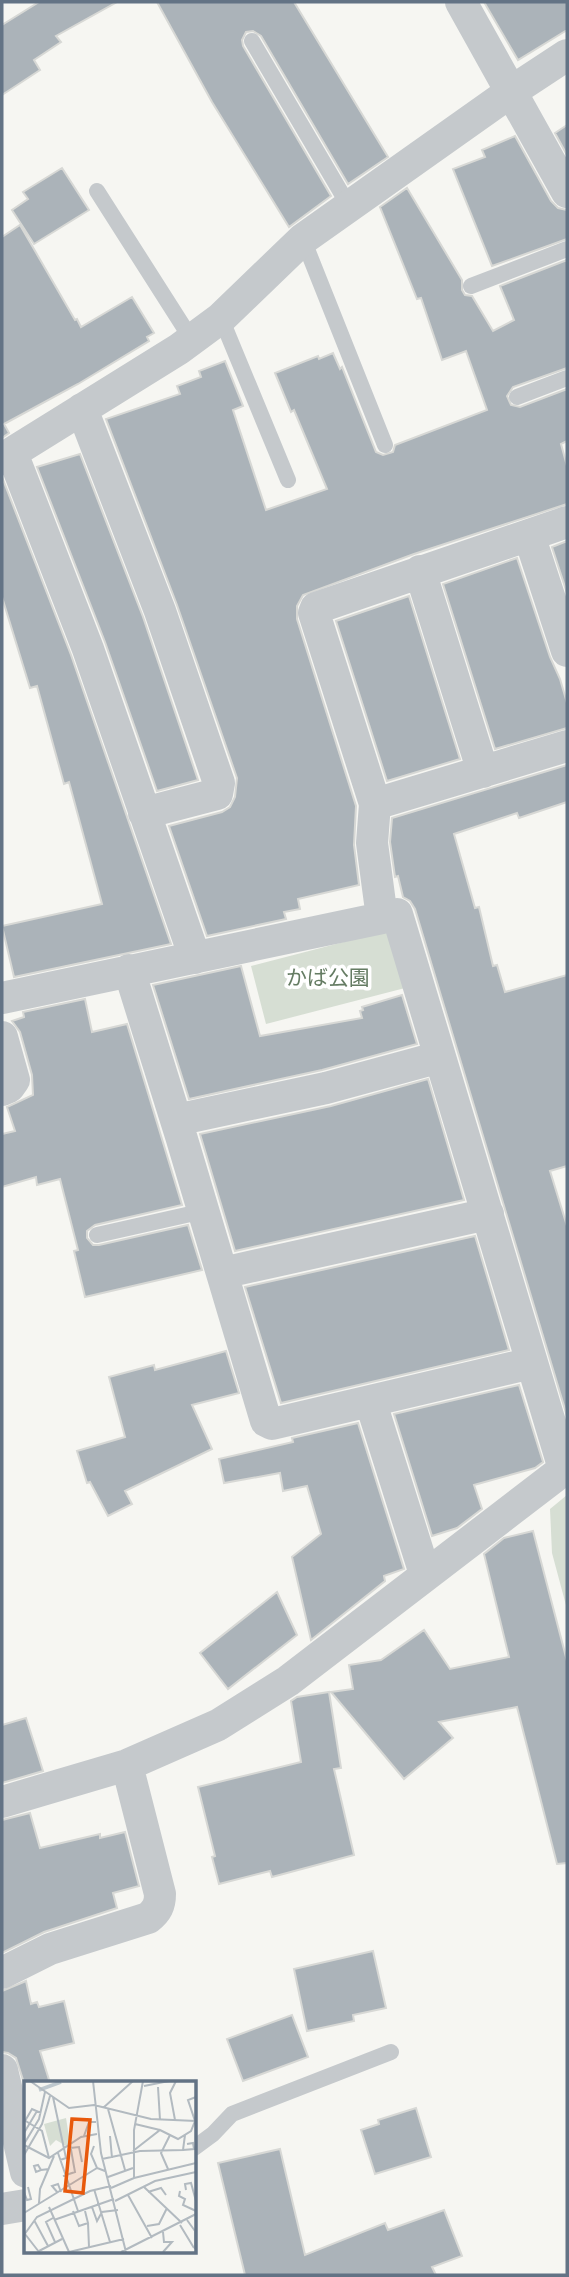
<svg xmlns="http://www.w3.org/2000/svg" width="569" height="2277" viewBox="0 0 569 2277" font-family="Poppins,'Noto Sans JP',sans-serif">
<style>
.green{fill:#d6ded3}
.building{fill:#abb3b9;stroke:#d7d8d5;stroke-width:2}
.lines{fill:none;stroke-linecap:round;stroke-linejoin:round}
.service{stroke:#c5c9cc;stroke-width:16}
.minor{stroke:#c5c9cc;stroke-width:32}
.labels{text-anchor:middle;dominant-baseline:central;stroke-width:7;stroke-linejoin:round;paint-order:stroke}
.park-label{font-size:21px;fill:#657c63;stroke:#fff}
.inset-river{fill:none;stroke:#bec8ce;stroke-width:3.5}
.inset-road{fill:none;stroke:#b2bac0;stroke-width:2}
.view{fill:#e8590c;fill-opacity:0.15;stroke:#e8590c;stroke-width:3.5}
.inset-edge{fill:none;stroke:#637385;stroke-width:3.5}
</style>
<rect width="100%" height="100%" fill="#f6f6f2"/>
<path class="green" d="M 390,930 L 405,988 L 266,1024 L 251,966 Z
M 567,1495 L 567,1609 L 552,1553 L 550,1509 Z"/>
<path class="building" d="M 39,2 L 117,2 L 56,36 L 61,42 L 34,60 L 40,70 L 2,95 L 2,25 Z
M 157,2 L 294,2 L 388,157 L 348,184 L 261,36 L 253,31 L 246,32 L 242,40 L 243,46 L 331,196 L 289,227 L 212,102 Z
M 484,2 L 567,2 L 567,30 L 518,60 Z
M 567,125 L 567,155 L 555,133 Z
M 515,136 L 551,201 L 558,208 L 567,210 L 567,239 L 492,266 L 453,169 L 485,157 L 482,150 Z
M 62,168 L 89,210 L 34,244 L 12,210 L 28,199 L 23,192 Z
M 407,188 L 462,280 L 462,290 L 465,295 L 472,296 L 493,331 L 514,320 L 500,286 L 567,260 L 567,368 L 513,387 L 507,396 L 511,405 L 520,407 L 567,389 L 567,441 L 561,444 L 567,466 L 567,504 L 414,554 L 303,595 L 297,606 L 297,619 L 356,806 L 354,845 L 359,885 L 298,899 L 300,909 L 284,912 L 286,919 L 207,936 L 169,826 L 222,812 L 230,807 L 235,797 L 237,778 L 177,605 L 106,419 L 180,394 L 177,386 L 201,377 L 199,371 L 225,361 L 243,406 L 233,410 L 266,510 L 327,489 L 294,410 L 291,412 L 275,373 L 318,356 L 319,359 L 333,353 L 340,369 L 342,367 L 376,452 L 383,455 L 393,452 L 395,445 L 487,410 L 466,351 L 442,360 L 421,298 L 417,299 L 380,207 Z
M 20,225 L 75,320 L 77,319 L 81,327 L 132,297 L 154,333 L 147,337 L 149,341 L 78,384 L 4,424 L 9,433 L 2,438 L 2,237 Z
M 80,454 L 143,617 L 198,780 L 157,791 L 105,642 L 37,467 Z
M 2,477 L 71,655 L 171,944 L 14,977 L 2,926 L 102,904 L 69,782 L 64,784 L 37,686 L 30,688 L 2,597 Z
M 567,541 L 567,593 L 552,547 Z
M 517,558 L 550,657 L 560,679 L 567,703 L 567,728 L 495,749 L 443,584 Z
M 409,596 L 460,759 L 387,781 L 336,621 Z
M 567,765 L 567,802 L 519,818 L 517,813 L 454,834 L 475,908 L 479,907 L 493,966 L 497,965 L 505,992 L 567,975 L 567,1166 L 550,1171 L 567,1226 L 567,1416 L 415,909 L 410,901 L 403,897 L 398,876 L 395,877 L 390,842 L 392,818 Z
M 241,966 L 260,1036 L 362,1018 L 360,1011 L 363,1010 L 362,1007 L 402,995 L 417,1044 L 322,1070 L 189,1099 L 153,985 Z
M 85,999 L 92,1032 L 127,1024 L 182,1205 L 95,1225 L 87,1231 L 87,1238 L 93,1245 L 99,1245 L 188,1225 L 202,1270 L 85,1297 L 74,1251 L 78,1250 L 60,1179 L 37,1185 L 36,1177 L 2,1187 L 2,1134 L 15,1131 L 7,1107 L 33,1095 L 32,1075 L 20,1032 L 12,1021 L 24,1017 L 23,1012 Z
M 428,1079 L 464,1200 L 235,1251 L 200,1134 L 331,1106 Z
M 475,1236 L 509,1350 L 281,1403 L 245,1287 Z
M 226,1351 L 239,1393 L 192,1405 L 212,1449 L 125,1491 L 132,1504 L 108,1516 L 90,1482 L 87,1483 L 77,1451 L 125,1437 L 109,1377 L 154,1365 L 155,1370 Z
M 519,1385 L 543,1462 L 535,1468 L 474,1485 L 482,1509 L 457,1528 L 432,1536 L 394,1414 Z
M 358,1423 L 404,1569 L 384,1576 L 385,1581 L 311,1640 L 292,1557 L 321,1534 L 307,1486 L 283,1491 L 280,1473 L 224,1483 L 219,1459 L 293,1442 L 292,1438 Z
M 533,1531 L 567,1661 L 567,1863 L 557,1864 L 517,1707 L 439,1722 L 453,1738 L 404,1779 L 331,1692 L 353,1689 L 349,1665 L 381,1660 L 424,1630 L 450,1669 L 509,1657 L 484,1554 L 504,1538 Z
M 277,1592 L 297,1635 L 228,1689 L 200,1653 Z
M 329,1692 L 341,1768 L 334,1769 L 354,1855 L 272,1877 L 270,1871 L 219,1884 L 212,1857 L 215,1856 L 198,1787 L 301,1762 L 291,1701 L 297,1697 Z
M 26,1718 L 43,1771 L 2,1783 L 2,1725 Z
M 30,1813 L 40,1848 L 100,1834 L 100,1838 L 125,1832 L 139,1886 L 113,1893 L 117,1908 L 44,1932 L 2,1953 L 2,1820 Z
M 373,1951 L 386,2008 L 353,2015 L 354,2021 L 307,2031 L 294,1969 Z
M 26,1981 L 31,2004 L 37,2002 L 39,2007 L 64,2001 L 74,2043 L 40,2051 L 50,2083 L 24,2083 L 16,2058 L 8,2053 L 2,2052 L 2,1991 Z
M 292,2015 L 308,2057 L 243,2081 L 227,2039 Z
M 416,2108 L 431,2157 L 375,2174 L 361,2130 L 379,2124 L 378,2120 Z
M 280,2149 L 305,2255 L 385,2223 L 388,2230 L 444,2210 L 462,2256 L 432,2267 L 436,2275 L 245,2275 L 218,2163 Z"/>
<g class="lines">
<path class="service" d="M 252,41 L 349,206
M 97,191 L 192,340
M 303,239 L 385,445
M 471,286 L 567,249
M 221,318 L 288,480
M 517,397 L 567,378
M 97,1235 L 204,1211
M 194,2148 L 213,2134 L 232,2114 L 391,2052"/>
<path class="minor" d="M 461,2 L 567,192
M 82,409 L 160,611 L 219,783 L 217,794 L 144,813
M 12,453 L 88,649 L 195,958
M 2,459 L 179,349 L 221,318 L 303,239 L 512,91 L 567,55
M 529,535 L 567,651
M 420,571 L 483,772
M 375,804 L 567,746
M 129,970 L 181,1136 L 266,1421 L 272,1424 L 532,1363
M 2,998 L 382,918
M 2,1037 L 14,1080 L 9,1087 L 2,1090
M 176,1120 L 326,1088 L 440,1057
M 222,1273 L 488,1214
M 371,1403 L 425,1574
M 564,1469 L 397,914 L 382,918 L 372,843 L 375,804 L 314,613 L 316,608 L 567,522
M 2,1802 L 127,1765 L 218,1725 L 288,1681 L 567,1467
M 2,1973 L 50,1949 L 148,1918 C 157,1911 160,1905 160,1894 L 127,1765
M 2,2070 L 26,2172
M 2,2209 L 26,2205"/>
</g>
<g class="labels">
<g class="park-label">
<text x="328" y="977">かば公園</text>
</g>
</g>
<g transform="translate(24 2081)">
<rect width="172" height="172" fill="#f6f6f2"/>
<path d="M 42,37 L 46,62 L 42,65 L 32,59 L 26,65 L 20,43 Z" fill="#d6ded3"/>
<path class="inset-river" d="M 15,9 L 37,1"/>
<path class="inset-road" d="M 6,0 L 45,27 L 70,24 L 127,38 L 172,40M 69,0 L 77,72 L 102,171M 120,5 L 145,0M 134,6 L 136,39M 29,16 L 42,77 L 36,79M 79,27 L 109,0M 84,28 L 101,89M 0,39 L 18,50 L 25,77M 151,39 L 146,12 L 152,0M 1,40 L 8,28 L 17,32M 111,43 L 136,49M 0,52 L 13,30M 60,55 L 65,41 L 72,41M 86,55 L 88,77M 0,63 L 15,38 L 21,11M 0,64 L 25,77 L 57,56 L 73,53M 70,65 L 67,73 L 73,87 L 81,90M 46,67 L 55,66 L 58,81M 159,69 L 170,68 L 169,62 L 163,63M 109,70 L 136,49 L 154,58 L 167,50 L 171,40 L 164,19 L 172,16M 34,72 L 54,130M 0,74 L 18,43 L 26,15M 78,78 L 116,70 L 159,69 L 161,54M 144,88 L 137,72 L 146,54M 17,89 L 14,84 L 10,85 L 12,91 L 17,89 L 25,88M 39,95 L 51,91 L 46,63M 84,96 L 109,87M 110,97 L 172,82M 120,106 L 158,142M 87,107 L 110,97 L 110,49 L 119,0M 70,108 L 86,161M 162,109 L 161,103 L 167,102 L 172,120M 156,110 L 155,115 L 161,118 L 159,124 L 172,130M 0,111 L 3,119 L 7,118 L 4,106M 124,111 L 137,107 L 142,114M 34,112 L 28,105 L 34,103 L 37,111M 104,114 L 128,157M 91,120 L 131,100 L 172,91M 15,122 L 16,108 L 30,75M 25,126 L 45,171M 68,126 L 73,140 L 78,131 L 94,129M 49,130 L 55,145 L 64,142 L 61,130M 0,132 L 73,87M 29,137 L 22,141 L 31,161M 10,139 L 24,165M 30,139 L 90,118M 163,139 L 171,150 L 171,168M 64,142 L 65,166M 156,144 L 170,167M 123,145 L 135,143 L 143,127M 139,151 L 140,161 L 148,161 L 139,171M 1,153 L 15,171M 0,154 L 13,136 L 66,110 L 87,105M 15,170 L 38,158M 45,171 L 100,158M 97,171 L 172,133"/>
<path class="view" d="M 48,38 L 66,39 L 59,112 L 41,110 Z"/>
<rect width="172" height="172" class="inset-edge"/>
</g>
<rect width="569" height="2277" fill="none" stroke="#637385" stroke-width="7"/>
</svg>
